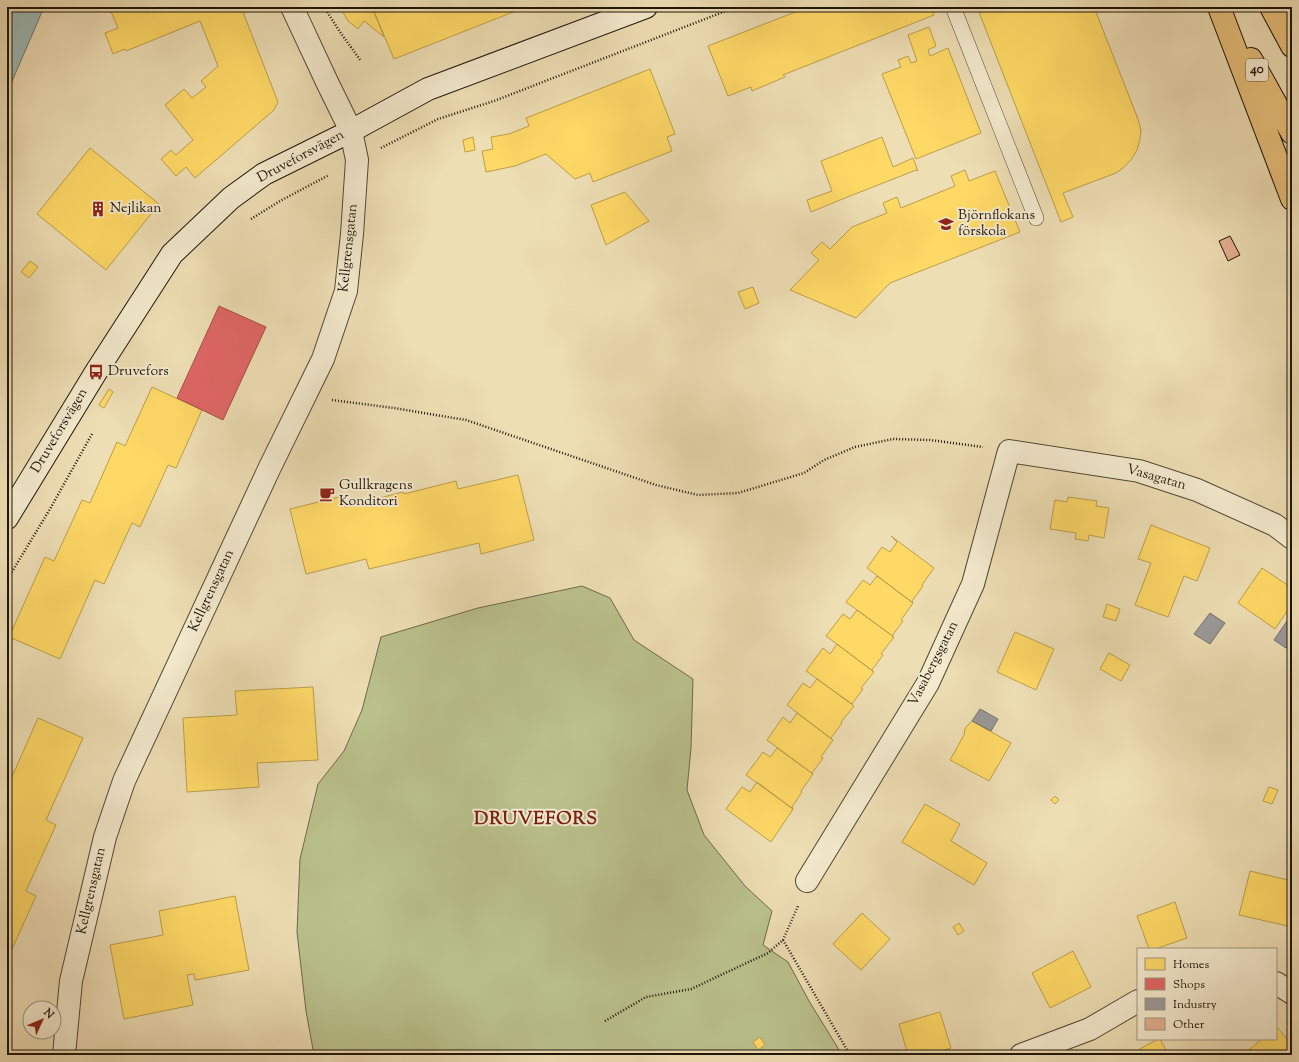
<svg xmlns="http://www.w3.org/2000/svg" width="1299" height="1062" viewBox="0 0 1299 1062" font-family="'Sorts Mill Goudy',serif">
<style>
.green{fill:#bac18c;stroke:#6c6b4b}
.water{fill:#9dbab7;stroke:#6a7872}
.homes{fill:#ffd966;stroke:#bc9e4a}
.shops{fill:#e06666;stroke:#a64e4a}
.industry{fill:#999;stroke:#74716e}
.building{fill:#e5af92;stroke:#1e150a}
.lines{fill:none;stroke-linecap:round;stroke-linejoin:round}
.lane-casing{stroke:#524734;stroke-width:16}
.street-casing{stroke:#524734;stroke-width:24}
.secondary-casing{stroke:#1e150a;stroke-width:24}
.highway-casing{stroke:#1e150a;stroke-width:24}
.path{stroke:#1e150a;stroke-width:2.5;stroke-dasharray:1 2;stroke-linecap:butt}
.lane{stroke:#f4eace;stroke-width:15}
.street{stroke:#f4eace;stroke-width:22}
.secondary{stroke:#f4eace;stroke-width:22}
.highway{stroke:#e7bf7a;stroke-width:22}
.labels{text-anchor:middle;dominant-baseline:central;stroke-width:4;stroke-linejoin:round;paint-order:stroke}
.shield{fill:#f4eace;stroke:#5e5545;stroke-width:1}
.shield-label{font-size:13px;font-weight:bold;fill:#1e150a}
.street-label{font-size:14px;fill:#1e150a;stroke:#f4eace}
.poi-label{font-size:14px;fill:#1e150a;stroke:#f4eace;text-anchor:start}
.district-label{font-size:18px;font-weight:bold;letter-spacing:1px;fill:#7a1f14;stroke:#f4eace}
</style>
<rect width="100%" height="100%" fill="#eedeb4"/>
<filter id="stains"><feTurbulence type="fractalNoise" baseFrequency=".005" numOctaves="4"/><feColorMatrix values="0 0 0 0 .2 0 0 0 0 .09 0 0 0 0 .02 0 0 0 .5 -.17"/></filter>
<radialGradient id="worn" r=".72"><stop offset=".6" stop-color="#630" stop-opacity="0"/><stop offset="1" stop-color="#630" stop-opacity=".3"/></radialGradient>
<path class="green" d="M 582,586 L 610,598 L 634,640 L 693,679 L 691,748 L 687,790 L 704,835 L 745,886 L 772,911 L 763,945 L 788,962 L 809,1001 L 841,1053 L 840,1055 L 314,1055 L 306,1011 L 297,932 L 300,859 L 318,784 L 344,751 L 362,710 L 381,637 L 478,608 Z"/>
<path class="water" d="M 7,7 L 44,7 L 7,93 Z"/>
<path class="homes" d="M 109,7 L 241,7 L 278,102 L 274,110 L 195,178 L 186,167 L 176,176 L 161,159 L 171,150 L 176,155 L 193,140 L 165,105 L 184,89 L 192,98 L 206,87 L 201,81 L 218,66 L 200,21 L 126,51 L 125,49 L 113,54 L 105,33 L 118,28 Z
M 340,7 L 372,7 L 384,37 L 364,21 L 358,29 L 348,21 Z
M 372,7 L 526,7 L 394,59 Z
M 808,7 L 931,7 L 934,15 L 783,75 L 785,77 L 752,91 L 751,87 L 728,96 L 708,46 Z
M 977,7 L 1094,7 L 1138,119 L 1141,130 L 1140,139 L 1137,150 L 1131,160 L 1123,168 L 1116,173 L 1063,193 L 1073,217 L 1061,222 Z
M 929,27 L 936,46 L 928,50 L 930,56 L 948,48 L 981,133 L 916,159 L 882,74 L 901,67 L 898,60 L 908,56 L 911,63 L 917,61 L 908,35 Z
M 650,69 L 675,134 L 667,137 L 672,151 L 593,182 L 590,173 L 575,179 L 546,154 L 515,166 L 486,172 L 482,151 L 493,149 L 491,137 L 509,134 L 529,126 L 526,118 Z
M 473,137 L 475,150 L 465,152 L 463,140 Z
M 882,137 L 893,167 L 913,158 L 918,171 L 916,170 L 845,198 L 811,212 L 807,200 L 832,191 L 821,161 Z
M 90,148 L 159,204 L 106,270 L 37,214 Z
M 965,170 L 969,181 L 995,171 L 1020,232 L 890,283 L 856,318 L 790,290 L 819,260 L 811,253 L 822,242 L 830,249 L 852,227 L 887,213 L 883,203 L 897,197 L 901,208 L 955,186 L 951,176 Z
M 625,192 L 649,221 L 606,245 L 591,205 Z
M 30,261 L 38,267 L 29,278 L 21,272 Z
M 753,287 L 759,303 L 745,309 L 738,292 Z
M 152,387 L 202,410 L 176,468 L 168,465 L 140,527 L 132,523 L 104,584 L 95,580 L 60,659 L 9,637 L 45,557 L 54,561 L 82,500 L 90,503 L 117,442 L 125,446 Z
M 109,389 L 113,392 L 104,408 L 99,405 Z
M 518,475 L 534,540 L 481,554 L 479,543 L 369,569 L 366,559 L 306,574 L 290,509 L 343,496 L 345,507 L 403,492 L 404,494 L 456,481 L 458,489 Z
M 1068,497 L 1097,501 L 1096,506 L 1109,508 L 1104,538 L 1089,535 L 1088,541 L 1075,539 L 1076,533 L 1050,529 L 1055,500 L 1067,502 Z
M 1151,525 L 1210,548 L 1197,581 L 1184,576 L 1168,617 L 1135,605 L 1151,563 L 1138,559 Z
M 891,536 L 934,568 L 922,585 L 923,586 L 912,601 L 913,603 L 867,568 L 882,547 L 890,552 L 897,542 Z
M 1262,568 L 1292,588 L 1292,604 L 1275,629 L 1238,603 Z
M 877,576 L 913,603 L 901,620 L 903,621 L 892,636 L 894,637 L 846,602 L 863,580 L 870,585 Z
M 1107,604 L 1120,609 L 1116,621 L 1103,617 Z
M 857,610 L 894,637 L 881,654 L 883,655 L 872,670 L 874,672 L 826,636 L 843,614 L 850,619 Z
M 1015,632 L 1054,649 L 1036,690 L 997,672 Z
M 837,644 L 874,672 L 861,688 L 863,689 L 852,704 L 806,671 L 823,648 L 830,654 Z
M 1109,653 L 1130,665 L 1121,681 L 1100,669 Z
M 817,679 L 854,706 L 841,722 L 842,723 L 831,738 L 833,740 L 787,705 L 803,683 L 810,688 Z
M 313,687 L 318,760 L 257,763 L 259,787 L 187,792 L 183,718 L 237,715 L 235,691 Z
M 797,713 L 833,740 L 821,757 L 823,758 L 812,773 L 813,774 L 767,740 L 783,717 L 790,723 Z
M 38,718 L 83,738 L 46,820 L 56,825 L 26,891 L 36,896 L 7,960 L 7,814 L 8,811 L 7,811 L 7,788 Z
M 972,721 L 1011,743 L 989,781 L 950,760 L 964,735 L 965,728 Z
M 777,748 L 813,774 L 801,791 L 802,792 L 792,807 L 793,809 L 746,775 L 763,752 L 770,757 Z
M 757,782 L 793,809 L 771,842 L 726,809 L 742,787 L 750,792 Z
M 1269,787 L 1278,790 L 1272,804 L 1263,801 Z
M 1055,796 L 1059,800 L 1055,804 L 1051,800 Z
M 925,804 L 960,824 L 951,841 L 987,863 L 974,885 L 902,842 Z
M 1250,871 L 1292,881 L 1292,927 L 1239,915 Z
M 235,896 L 249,970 L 195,980 L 194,974 L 187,975 L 193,1005 L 124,1019 L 110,945 L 163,935 L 159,911 Z
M 1175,902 L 1187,938 L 1155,949 L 1149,949 L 1137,916 Z
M 862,913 L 890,939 L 861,970 L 833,944 Z
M 959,923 L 964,931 L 958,935 L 953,927 Z
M 1073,951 L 1091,987 L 1050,1008 L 1032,973 Z
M 940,1012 L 951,1048 L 929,1055 L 908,1055 L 899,1024 Z
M 1277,1027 L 1292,1045 L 1292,1055 L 1243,1055 L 1262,1039 L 1276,1039 Z
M 760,1037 L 765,1045 L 758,1050 L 753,1042 Z
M 1158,1039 L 1160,1039 L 1169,1055 L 1129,1055 Z"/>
<path class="shops" d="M 219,306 L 266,327 L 223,420 L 177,398 Z"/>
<path class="industry" d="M 1210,613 L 1225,623 L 1210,644 L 1194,634 Z
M 1287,621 L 1292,625 L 1292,640 L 1286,648 L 1274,640 Z
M 980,709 L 998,719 L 991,731 L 972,721 Z"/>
<path class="building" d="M 1230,236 L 1240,255 L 1228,261 L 1219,241 Z"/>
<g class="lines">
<g class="lane-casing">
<path id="lane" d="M 953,7 L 1036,218"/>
</g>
<g class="street-casing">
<path id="street" d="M 807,881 L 928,683 L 973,584 L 1009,451 L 1139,471 L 1197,490 L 1275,525 L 1292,538
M 1276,983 L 1292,993
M 64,1055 L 71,981 L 105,837 L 124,781 L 270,467 L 323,359 L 346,291 L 352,234 L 357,160 L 351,131 L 327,82 L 292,7
M 1021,1055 L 1090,1029 L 1138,1001"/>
</g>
<g class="secondary-casing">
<path id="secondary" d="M 7,518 L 96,372 L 172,254 L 231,198 L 264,174 L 351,131 L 428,89 L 646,7"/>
</g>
<g class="highway-casing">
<path id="highway" d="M 1219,7 L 1292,199
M 1271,7 L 1292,46
M 1251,59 L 1292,133"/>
</g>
<path class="path" d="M 324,7 L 340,32 L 361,61
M 381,148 L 438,119 L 494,101 L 736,7
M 251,219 L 280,201 L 329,175
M 332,400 L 394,408 L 466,420 L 656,485 L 698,495 L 738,493 L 804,473 L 824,460 L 855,447 L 893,439 L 930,440 L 983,447
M 7,580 L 50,509 L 92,434
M 783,940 L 850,1055
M 605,1021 L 646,997 L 691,989 L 768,953 L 783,940 L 798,906"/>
<use href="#lane" class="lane"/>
<use href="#street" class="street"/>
<use href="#secondary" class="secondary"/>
<use href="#highway" class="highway"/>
</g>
<defs>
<g id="building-bare" transform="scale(1.2)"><path d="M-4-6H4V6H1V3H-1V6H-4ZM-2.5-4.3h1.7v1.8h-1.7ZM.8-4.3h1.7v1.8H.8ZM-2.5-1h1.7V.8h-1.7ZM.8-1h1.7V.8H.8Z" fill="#8f2418" stroke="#f4eace" stroke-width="2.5" paint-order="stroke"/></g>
<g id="school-bare" transform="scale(1.2)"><path d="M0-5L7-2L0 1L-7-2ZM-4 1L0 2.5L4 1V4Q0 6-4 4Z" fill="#8f2418" stroke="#f4eace" stroke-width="2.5" paint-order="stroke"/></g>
<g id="bus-bare" transform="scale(1.2)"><path d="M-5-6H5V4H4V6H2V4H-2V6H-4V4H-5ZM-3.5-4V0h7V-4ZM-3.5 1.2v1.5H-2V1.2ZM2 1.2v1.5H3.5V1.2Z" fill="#8f2418" stroke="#f4eace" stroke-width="2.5" paint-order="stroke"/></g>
<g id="cafe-bare" transform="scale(1.2)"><path d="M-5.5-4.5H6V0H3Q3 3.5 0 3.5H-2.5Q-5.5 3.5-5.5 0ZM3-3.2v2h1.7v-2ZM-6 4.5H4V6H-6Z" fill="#8f2418" stroke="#f4eace" stroke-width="2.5" paint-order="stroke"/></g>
</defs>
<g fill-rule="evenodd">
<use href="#building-bare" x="98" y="209"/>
<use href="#school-bare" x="946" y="224"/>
<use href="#bus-bare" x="96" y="372"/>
<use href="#cafe-bare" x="327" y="494"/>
</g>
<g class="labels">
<rect class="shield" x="1246" y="59" width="22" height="22" rx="3"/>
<g class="shield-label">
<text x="1257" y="70">40</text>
</g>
<g class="street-label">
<text transform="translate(301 157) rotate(-28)">Druveforsvägen</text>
<text transform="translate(349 248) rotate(-84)">Kellgrensgatan</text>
<text transform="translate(60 431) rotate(-59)">Druveforsvägen</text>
<text transform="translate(1156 478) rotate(16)">Vasagatan</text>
<text transform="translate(212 591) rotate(-65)">Kellgrensgatan</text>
<text transform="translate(934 664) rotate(-63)">Vasabergsgatan</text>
<text transform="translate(92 891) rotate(-77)">Kellgrensgatan</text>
</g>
<g class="poi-label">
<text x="110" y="209">Nejlikan</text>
<text x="958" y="216">Björnflokans<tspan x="958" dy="16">förskola</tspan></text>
<text x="108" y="372">Druvefors</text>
<text x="339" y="486">Gullkragens<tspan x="339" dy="16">Konditori</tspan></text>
</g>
<g class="district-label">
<text x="536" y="820">DRUVEFORS</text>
</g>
</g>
<rect width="1299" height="1062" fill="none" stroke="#eedeb4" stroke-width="24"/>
<rect x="8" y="8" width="1283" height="1046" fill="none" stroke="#1e150a" stroke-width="2"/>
<rect x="12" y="12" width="1275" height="1038" fill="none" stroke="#1e150a"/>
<rect x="1137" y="948" width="140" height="92" fill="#f4eace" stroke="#9e9580"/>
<rect x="1145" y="958" width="20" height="12" fill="#ffd966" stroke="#9e9580"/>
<text x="1173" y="968" font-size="12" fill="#1e150a">Homes</text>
<rect x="1145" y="978" width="20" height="12" fill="#e06666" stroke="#9e9580"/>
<text x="1173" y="988" font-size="12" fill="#1e150a">Shops</text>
<rect x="1145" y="998" width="20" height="12" fill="#999999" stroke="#9e9580"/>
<text x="1173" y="1008" font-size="12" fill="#1e150a">Industry</text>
<rect x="1145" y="1018" width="20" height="12" fill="#e5af92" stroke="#9e9580"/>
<text x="1173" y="1028" font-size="12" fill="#1e150a">Other</text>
<g transform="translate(42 1020) rotate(46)"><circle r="19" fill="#f4eace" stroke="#9e9580"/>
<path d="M0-3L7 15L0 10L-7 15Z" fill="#8f2418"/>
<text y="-6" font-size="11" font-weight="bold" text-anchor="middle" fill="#1e150a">N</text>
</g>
<rect width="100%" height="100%" filter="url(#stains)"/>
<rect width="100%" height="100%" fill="url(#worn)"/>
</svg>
